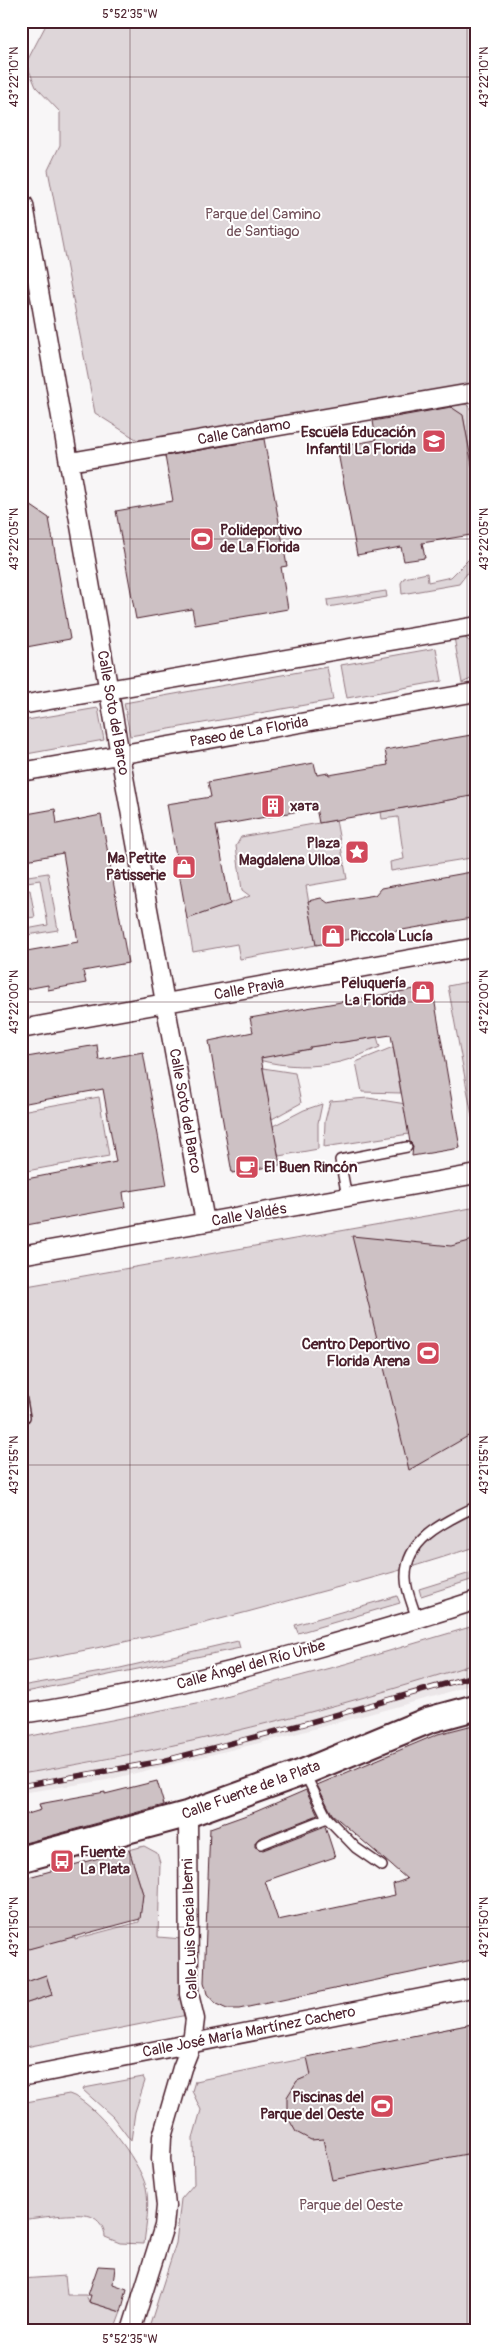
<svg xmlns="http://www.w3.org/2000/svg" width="498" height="2352" viewBox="0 0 498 2352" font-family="Pangolin,sans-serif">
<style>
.built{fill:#ebe6e8}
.green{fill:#ded6d9;stroke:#947a82}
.building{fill:#cdc1c4;stroke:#4a1f2b}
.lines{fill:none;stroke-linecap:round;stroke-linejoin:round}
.lane-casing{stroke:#4a1f2b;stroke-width:12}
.street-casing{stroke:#4a1f2b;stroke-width:21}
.secondary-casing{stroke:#4a1f2b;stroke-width:29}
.lane{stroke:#fff;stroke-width:9}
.street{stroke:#fff;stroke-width:18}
.secondary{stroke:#fff;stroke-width:25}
.rail-casing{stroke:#4a1f2b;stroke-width:5.5}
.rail{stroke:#fff;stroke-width:4;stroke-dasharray:11;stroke-linecap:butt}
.ticks{fill:none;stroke:#4a1f2b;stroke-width:1;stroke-opacity:0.45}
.labels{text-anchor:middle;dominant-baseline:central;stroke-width:4;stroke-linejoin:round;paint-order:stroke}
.park-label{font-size:15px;fill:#6f4d56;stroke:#fff}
.street-label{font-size:15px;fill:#4a1f2b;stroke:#fff}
.poi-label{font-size:15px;font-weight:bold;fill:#4a1f2b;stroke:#fff;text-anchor:end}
.neatline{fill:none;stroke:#4a1f2b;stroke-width:2}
.ticks-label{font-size:12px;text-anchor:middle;fill:#4a1f2b}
</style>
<rect width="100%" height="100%" fill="#f8f6f7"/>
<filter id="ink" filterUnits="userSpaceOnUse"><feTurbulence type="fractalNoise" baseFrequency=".02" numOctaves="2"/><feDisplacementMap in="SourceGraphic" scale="10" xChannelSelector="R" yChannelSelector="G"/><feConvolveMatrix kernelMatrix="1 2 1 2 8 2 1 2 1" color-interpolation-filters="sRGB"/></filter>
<g filter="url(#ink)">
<path class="built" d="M 477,1663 L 477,1683 L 436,1696 L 280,1738 L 107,1780 L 21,1793 L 21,1774 L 102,1761 L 274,1722 Z"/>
<path class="green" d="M 48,21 L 477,21 L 477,353 L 472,392 L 150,448 L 95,413 L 48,170 L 60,145 L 60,112 L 36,87 L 26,63 Z
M 466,404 L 477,416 L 477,492 L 463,416 L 449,406 Z
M 477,551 L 477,560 L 459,584 L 402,594 L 401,583 L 404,578 L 427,573 L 428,582 L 451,577 Z
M 386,591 L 387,597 L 328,607 L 327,600 Z
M 454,637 L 464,637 L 477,647 L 477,674 L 471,679 L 462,683 Z
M 436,648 L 442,681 L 347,698 L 341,665 Z
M 327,667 L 333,700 L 130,736 L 124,703 Z
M 98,708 L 104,740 L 21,755 L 21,721 Z
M 470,796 L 477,801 L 477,857 L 391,871 L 390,862 L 404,859 L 398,817 L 382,819 L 381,812 Z
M 336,820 L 347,879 L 306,886 L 316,945 L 240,959 L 237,944 L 193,952 L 187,919 L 250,896 L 242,890 L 236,846 L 241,837 Z
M 48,873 L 58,930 L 21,936 L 21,930 L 48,925 L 40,880 L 21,883 L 21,877 Z
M 30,890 L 35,917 L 21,919 L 21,891 Z
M 477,980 L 477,1143 L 448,986 Z
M 377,1037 L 380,1047 C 367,1052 353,1059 340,1062 C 315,1068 284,1067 259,1060 L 259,1056 L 275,1055 L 310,1049 L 310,1047 Z
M 393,1047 L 401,1093 L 362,1092 L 356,1062 Z
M 263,1068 L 295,1073 L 301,1103 L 272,1119 Z
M 99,1097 L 109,1156 L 21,1172 L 21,1111 Z
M 368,1098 L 406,1104 L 409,1134 L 324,1147 L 325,1121 L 330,1101 Z
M 322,1104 L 318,1123 L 318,1149 L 279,1156 L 271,1127 L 304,1110 Z
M 477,1207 L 477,1546 C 425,1564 373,1578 320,1592 C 221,1620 123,1645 21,1662 L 21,1287 Z
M 477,1571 L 477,1578 L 421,1596 L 419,1589 Z
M 397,1596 L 400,1603 L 298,1633 L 295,1625 Z
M 477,1625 L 477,1663 C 328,1711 176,1749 21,1774 L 21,1738 L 202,1702 L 345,1664 Z
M 238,1641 L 240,1648 L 21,1693 L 21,1686 L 107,1671 Z
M 144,1846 L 157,1853 L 160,1863 L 158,1937 L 182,1939 L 187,2015 L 21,2048 L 21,2005 L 52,1995 L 46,1975 L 21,1984 L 21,1951 L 74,1935 L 75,1939 L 139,1922 L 143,1894 L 129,1850 Z
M 477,2023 L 477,2331 L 148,2331 L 176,2243 L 181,2199 L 194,2184 L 193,2138 L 201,2110 L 192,2091 L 195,2081 Z
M 143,2077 L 145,2081 L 135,2112 L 131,2141 L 113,2117 L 83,2090 L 84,2088 Z
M 69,2094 C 94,2101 140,2161 146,2187 C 150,2206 146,2225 144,2244 L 120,2243 L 105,2237 C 105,2228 99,2219 90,2216 C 78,2212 35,2218 21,2220 L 21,2103 Z
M 65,2276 L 67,2295 L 86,2295 L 89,2302 L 121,2312 L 114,2331 L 21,2331 L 21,2279 Z"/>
<path class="building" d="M 451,407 L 463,415 L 477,492 L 477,534 L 422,543 L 425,558 L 404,561 L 401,547 L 357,555 L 337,447 L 376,440 L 373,421 Z
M 264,439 L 287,566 L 281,567 L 288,609 L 195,625 L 192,609 L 136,619 L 116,511 L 173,501 L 165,456 Z
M 21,499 L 49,518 L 70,639 L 21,648 Z
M 477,734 L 477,795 L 319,823 L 316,808 L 216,826 L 230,904 L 187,919 L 167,804 L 211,797 L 208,782 L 314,763 L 317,775 L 328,773 L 329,775 L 388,765 L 385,750 Z
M 55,809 L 57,824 L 101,815 L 128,963 L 83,971 L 86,983 L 48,990 L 48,985 L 21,990 L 21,952 L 78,942 L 63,853 L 21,861 L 21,815 Z
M 477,871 L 477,917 L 316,945 L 308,901 L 321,898 L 328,903 L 350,899 L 375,895 L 381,888 Z
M 432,986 L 460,1148 L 412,1156 L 413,1146 L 410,1142 L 391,1035 L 310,1047 L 310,1049 L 261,1058 L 280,1165 L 232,1173 L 209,1041 L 253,1032 L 250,1018 Z
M 97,1045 L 99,1060 L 143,1052 L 167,1185 L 123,1192 L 125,1207 L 21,1226 L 21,1180 L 116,1162 L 103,1089 L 21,1104 L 21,1058 Z
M 352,1236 L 451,1246 L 477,1239 L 477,1431 L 409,1470 Z
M 477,1724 L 477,1959 L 239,2009 L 227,2009 L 216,2004 L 207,1994 L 204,1982 L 210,1828 L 255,1812 L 306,1790 L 318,1815 L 259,1838 L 255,1843 L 255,1847 L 263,1850 L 325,1826 L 335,1857 L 265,1881 L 278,1920 L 395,1895 L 393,1884 L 407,1879 L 332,1814 L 317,1785 L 438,1734 Z
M 157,1781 L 164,1805 L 21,1844 L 21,1816 L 41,1810 L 39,1804 L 105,1792 L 105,1794 Z
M 129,1850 L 143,1894 L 140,1919 L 21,1951 L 21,1879 Z
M 46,1975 L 52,1995 L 21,2005 L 21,1984 Z
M 477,2023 L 477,2152 L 332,2180 L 323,2139 L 311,2140 L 296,2132 L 287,2116 L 287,2097 L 297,2081 L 311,2075 L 307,2057 Z
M 98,2266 L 115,2267 L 113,2284 L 127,2289 L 121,2312 L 89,2302 L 91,2295 L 88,2295 Z"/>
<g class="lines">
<g class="lane-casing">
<path id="lane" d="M 347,1197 L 340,1160 L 407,1147
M 21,1395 L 25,1417
M 417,1620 C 414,1607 406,1592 406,1579 C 404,1539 446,1521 477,1506
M 305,1774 L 327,1818 L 356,1848 L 382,1866
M 261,1844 L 327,1818"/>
</g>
<g class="street-casing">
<path id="street" d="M 21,206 L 24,205 L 120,755 L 205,1222
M 70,462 L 477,392
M 21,705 L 477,626
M 21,772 L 477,692
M 21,1029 L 477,947
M 21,1255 L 477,1174
M 21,1714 C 118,1700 212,1677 306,1651 C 363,1635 420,1619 477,1600
M 21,2077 L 477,1987
M 131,2331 L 164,2226 L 166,2206 L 161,2159 L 162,2137 L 182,2068 L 192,2043 L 195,2019 L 189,1994 L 188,1814"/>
</g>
<g class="secondary-casing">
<path id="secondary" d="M 21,1859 L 188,1814 L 304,1772 L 429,1720 L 477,1707"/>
</g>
<use href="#lane" class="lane"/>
<use href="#street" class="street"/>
<use href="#secondary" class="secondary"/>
<g class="rail-casing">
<path id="rail" d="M 21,1786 L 163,1761 L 300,1725 L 477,1675"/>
</g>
<use href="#rail" class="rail"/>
</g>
</g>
<path class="ticks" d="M 130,21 L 130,2331M 467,21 L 467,2331M 21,77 L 477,77M 21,539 L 477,539M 21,1002 L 477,1002M 21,1465 L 477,1465M 21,1927 L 477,1927"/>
<defs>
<g id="school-square" transform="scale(1.25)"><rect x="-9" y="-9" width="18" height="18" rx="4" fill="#d1495b" stroke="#fff"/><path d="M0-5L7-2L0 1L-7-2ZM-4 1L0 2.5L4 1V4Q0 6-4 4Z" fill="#fff"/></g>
<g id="stadium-square" transform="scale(1.25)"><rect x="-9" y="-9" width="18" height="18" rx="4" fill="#d1495b" stroke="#fff"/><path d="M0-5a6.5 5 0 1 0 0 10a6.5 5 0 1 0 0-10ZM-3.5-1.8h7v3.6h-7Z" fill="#fff"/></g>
<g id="building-square" transform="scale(1.25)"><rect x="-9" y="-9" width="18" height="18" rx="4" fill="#d1495b" stroke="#fff"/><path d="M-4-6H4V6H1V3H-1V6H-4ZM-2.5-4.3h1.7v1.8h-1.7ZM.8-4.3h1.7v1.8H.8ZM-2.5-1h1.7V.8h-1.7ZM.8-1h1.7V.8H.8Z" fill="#fff"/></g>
<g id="sight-square" transform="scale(1.25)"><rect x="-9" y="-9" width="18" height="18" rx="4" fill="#d1495b" stroke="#fff"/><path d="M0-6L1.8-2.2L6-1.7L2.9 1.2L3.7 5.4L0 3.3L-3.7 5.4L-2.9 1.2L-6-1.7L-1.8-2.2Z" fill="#fff"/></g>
<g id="shop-square" transform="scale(1.25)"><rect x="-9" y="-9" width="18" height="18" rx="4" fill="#d1495b" stroke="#fff"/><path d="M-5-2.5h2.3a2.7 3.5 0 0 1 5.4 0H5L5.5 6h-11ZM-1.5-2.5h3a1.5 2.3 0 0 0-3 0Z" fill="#fff"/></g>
<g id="cafe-square" transform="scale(1.25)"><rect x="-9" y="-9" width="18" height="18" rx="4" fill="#d1495b" stroke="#fff"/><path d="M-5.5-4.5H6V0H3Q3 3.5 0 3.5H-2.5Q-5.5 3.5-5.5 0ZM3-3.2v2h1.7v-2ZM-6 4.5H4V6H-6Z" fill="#fff"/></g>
<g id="bus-square" transform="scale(1.25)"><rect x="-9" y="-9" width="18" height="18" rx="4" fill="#d1495b" stroke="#fff"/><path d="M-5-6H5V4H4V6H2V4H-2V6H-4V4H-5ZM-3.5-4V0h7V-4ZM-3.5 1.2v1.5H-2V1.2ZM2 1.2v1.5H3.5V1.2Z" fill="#fff"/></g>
</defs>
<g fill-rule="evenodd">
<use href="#school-square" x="434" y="441"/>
<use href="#stadium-square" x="202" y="539"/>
<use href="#building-square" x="273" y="806"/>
<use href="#sight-square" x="357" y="852"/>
<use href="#shop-square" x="184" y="867"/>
<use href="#shop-square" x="333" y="936"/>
<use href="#shop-square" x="423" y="992"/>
<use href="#cafe-square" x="247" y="1167"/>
<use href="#stadium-square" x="428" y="1353"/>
<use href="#bus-square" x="62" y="1861"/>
<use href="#stadium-square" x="382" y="2106"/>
</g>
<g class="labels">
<g class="park-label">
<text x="263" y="214">Parque del Camino<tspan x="263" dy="17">de Santiago</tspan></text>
<text x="351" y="2205">Parque del Oeste</text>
</g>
<g class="street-label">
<text transform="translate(244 432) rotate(-10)">Calle Candamo</text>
<text transform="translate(113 713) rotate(80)">Calle Soto del Barco</text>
<text transform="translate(249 732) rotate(-10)">Paseo de La Florida</text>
<text transform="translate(249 989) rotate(-10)">Calle Pravia</text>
<text transform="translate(185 1111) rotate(80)">Calle Soto del Barco</text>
<text transform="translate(249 1215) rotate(-10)">Calle Valdés</text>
<text transform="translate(251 1665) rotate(-15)">Calle Ángel del Río Uribe</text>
<text transform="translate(251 1790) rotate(-20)">Calle Fuente de la Plata</text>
<text transform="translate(190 1929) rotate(-92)">Calle Luis Gracia Iberni</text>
<text transform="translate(249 2032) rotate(-11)">Calle José María Martínez Cachero</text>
</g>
<g class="poi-label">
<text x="416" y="432">Escuela Educación<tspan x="416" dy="17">Infantil La Florida</tspan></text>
<text x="220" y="530" text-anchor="start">Polideportivo<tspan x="220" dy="17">de La Florida</tspan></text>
<text x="290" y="806" text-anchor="start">хата</text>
<text x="340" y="843">Plaza<tspan x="340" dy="17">Magdalena Ulloa</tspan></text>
<text x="166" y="858">Ma Petite<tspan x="166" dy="17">Pâtisserie</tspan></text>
<text x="350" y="936" text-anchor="start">Piccola Lucía</text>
<text x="406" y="983">Peluquería<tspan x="406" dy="17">La Florida</tspan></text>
<text x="264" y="1167" text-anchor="start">El Buen Rincón</text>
<text x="410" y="1344">Centro Deportivo<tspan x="410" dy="17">Florida Arena</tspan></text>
<text x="80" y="1852" text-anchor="start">Fuente<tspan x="80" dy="17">La Plata</tspan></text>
<text x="364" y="2097">Piscinas del<tspan x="364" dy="17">Parque del Oeste</tspan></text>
</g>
</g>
<rect width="498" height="2352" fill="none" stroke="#fff" stroke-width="55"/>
<rect x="28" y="28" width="442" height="2296" class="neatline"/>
<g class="ticks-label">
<text x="130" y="18">5°52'35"W</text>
<text transform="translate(14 77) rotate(-90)" y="4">43°22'10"N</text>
<text transform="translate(484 77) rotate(-90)" y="4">43°22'10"N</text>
<text transform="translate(14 539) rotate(-90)" y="4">43°22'05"N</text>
<text transform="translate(484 539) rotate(-90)" y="4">43°22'05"N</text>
<text transform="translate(14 1002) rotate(-90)" y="4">43°22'00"N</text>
<text transform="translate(484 1002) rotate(-90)" y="4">43°22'00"N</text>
<text transform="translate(14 1465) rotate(-90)" y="4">43°21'55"N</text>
<text transform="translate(484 1465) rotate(-90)" y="4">43°21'55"N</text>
<text transform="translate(14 1927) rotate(-90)" y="4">43°21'50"N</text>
<text transform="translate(484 1927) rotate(-90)" y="4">43°21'50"N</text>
<text x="130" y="2343">5°52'35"W</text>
</g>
</svg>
